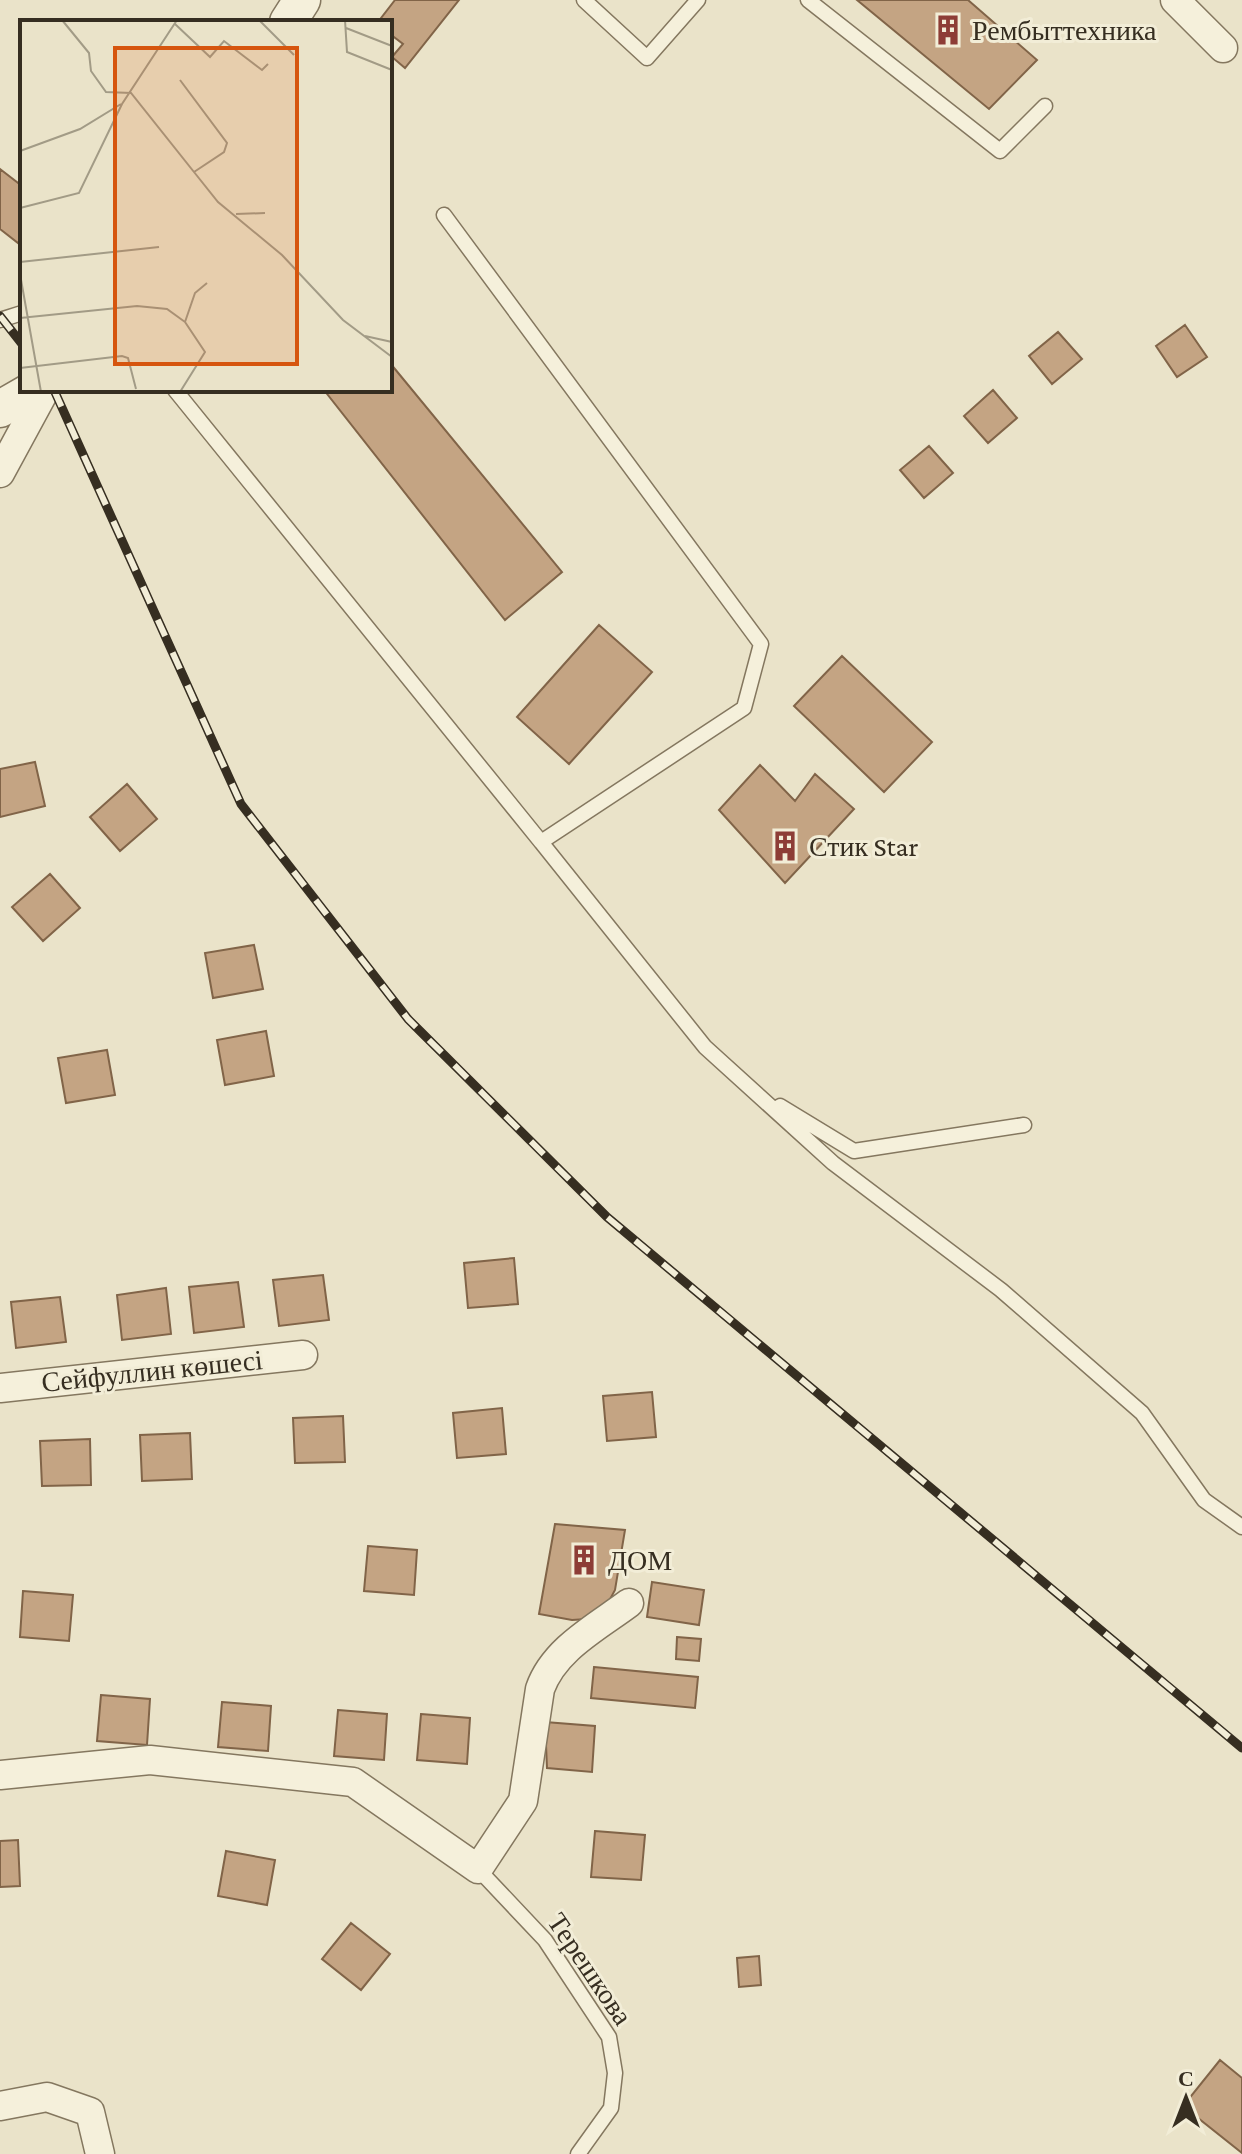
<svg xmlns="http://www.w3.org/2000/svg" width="1242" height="2154" viewBox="0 0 1242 2154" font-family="'Crimson Pro',serif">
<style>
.building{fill:#c4a483;stroke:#816448;stroke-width:2}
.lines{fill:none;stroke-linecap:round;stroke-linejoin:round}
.service-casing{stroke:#84775f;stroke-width:17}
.minor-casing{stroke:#84775f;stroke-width:31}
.tertiary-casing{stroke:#84775f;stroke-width:39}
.service{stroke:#f5f0db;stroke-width:14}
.minor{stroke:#f5f0db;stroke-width:28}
.tertiary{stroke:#f5f0db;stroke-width:36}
.rail-casing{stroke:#362e21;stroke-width:9}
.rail{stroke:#f2edd7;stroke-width:6;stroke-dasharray:18;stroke-linecap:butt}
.labels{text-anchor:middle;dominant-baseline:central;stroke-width:6;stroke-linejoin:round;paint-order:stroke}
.poi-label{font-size:28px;fill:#362e21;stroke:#f2edd7;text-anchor:start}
.street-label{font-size:28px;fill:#362e21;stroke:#f2edd7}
.inset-road{fill:none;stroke:#a29b86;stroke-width:2}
.view{fill:#d6550e;fill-opacity:0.15;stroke:#d6550e;stroke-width:4}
.inset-edge{fill:none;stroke:#362e21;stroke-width:4}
</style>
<rect width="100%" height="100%" fill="#eae3c9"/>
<path class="building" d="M 395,0 L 459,0 L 405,68 L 392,57 L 403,44 L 390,34 L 390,22 L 378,22 Z
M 857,0 L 968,0 L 1037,60 L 989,109 Z
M 0,169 L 22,186 L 22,238 L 18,243 L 0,229 Z
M 1185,325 L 1207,357 L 1177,377 L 1156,346 Z
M 1058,332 L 1082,359 L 1052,384 L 1029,356 Z
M 390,363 L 562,572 L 505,620 L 324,390 L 390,390 Z
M 993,390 L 1017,418 L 988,443 L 964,416 Z
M 929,446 L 953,473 L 924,498 L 900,470 Z
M 599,625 L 652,672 L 569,764 L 517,717 Z
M 842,656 L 932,742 L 884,792 L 794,706 Z
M 35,762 L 45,806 L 0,817 L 0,769 Z
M 760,765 L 795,801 L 815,774 L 854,809 L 785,883 L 719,810 Z
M 127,784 L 157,819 L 120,851 L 90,817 Z
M 50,874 L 80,908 L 43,941 L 12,907 Z
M 254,945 L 263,989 L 213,998 L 205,953 Z
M 266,1031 L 274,1076 L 225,1085 L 217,1040 Z
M 107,1050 L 115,1095 L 66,1103 L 58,1058 Z
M 514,1258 L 518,1304 L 468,1308 L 464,1263 Z
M 323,1275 L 329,1320 L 279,1326 L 273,1280 Z
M 238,1282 L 244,1327 L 194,1333 L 189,1287 Z
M 166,1288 L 171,1334 L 122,1340 L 117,1295 Z
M 60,1297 L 66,1342 L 16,1348 L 11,1302 Z
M 652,1392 L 656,1437 L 607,1441 L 603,1396 Z
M 502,1408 L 506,1454 L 457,1458 L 453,1413 Z
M 343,1416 L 345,1462 L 295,1463 L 293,1418 Z
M 190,1433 L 192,1479 L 142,1481 L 140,1435 Z
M 90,1439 L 91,1485 L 42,1486 L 40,1441 Z
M 555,1524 L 625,1530 L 615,1590 L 608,1603 L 587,1619 L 572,1620 L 539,1614 Z
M 368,1546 L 417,1550 L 414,1595 L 364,1591 Z
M 652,1582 L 704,1590 L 699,1625 L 647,1617 Z
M 23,1591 L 73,1595 L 69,1641 L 20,1637 Z
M 677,1637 L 701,1639 L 699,1661 L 676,1659 Z
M 594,1667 L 698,1677 L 695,1708 L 591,1698 Z
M 101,1695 L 150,1699 L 147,1745 L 97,1741 Z
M 222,1702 L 271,1706 L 268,1751 L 218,1747 Z
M 338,1710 L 387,1714 L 384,1760 L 334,1756 Z
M 421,1714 L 470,1718 L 467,1764 L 417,1760 Z
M 545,1722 L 595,1726 L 592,1772 L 547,1768 Z
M 595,1831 L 645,1835 L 641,1880 L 591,1877 Z
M 18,1840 L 20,1886 L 0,1887 L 0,1841 Z
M 226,1851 L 275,1860 L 267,1905 L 218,1896 Z
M 351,1923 L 390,1954 L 361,1990 L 322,1959 Z
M 759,1956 L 761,1985 L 739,1987 L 737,1958 Z
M 1220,2060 L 1242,2078 L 1242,2153 L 1183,2106 Z"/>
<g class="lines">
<g class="service-casing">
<path id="service" d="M 584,0 L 647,58 L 698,0
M 808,0 L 1000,151 L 1045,106
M 0,320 L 22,313
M 175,390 L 541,842 L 744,708 L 761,644 L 444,215
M 541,842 L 705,1047 L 833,1163 L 1001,1290 L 1142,1413 L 1204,1500 L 1242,1527
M 780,1106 L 854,1151 L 1024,1125
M 478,1869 L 545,1940 L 609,2037 L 615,2073 L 611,2108 L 578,2154"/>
</g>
<g class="minor-casing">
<path id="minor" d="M 1175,0 L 1223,48
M 0,473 L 45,390
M 0,1388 L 303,1355
M 0,1775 L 150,1760 L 353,1782 L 478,1869 L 523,1801 L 540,1689 C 554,1649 597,1627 629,1603
M 0,2106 L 47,2097 L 90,2112 L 100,2154"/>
</g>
<g class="tertiary-casing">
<path id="tertiary" d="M 288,22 L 302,0
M 0,409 L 33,390"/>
</g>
<use href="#service" class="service"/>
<use href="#minor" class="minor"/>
<use href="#tertiary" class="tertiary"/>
<g class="rail-casing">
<path id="rail" d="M 0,316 L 22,344
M 54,390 L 241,804 L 408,1019 L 607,1217 L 1242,1748"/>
</g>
<use href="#rail" class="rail"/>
</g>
<defs>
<g id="building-bare" transform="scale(2.4)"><path d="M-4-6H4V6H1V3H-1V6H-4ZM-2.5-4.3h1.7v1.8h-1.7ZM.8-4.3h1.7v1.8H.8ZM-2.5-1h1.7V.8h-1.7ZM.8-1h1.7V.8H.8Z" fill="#8d3d36" stroke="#f2edd7" stroke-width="2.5" paint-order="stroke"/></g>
</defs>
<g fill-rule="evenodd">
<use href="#building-bare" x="948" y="30"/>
<use href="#building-bare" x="785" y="846"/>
<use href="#building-bare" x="584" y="1560"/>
</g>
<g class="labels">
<g class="poi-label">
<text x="972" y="30">Рембыттехника</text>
<text x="809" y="846">Стик Star</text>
<text x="608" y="1560">ДОМ</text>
</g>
<g class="street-label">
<text transform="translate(152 1371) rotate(-6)">Сейфуллин көшесі</text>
<text transform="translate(590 1969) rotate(56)">Терешкова</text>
</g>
</g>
<g transform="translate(20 20)">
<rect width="372" height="372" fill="#eae3c9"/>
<path class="inset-road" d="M 42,0 L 69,33 L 71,51 L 86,72 L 111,73 L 174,152 L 204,132 L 207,123 L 160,60M 239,0 L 274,35M 325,0 L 327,32 L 372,50M 155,4 L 190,37 L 204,21 L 242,50 L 248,44M 326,8 L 372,26M 0,131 L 60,109 L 101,84M 174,152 L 198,182 L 262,235 L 323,300 L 372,337M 0,188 L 59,173 L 102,84 L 157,0M 216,194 L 245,193M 0,242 L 139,227M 0,254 L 21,372M 0,298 L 117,286 L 147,289 L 165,302 L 175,273 L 187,263M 345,316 L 372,322M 0,348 L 102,336 L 108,338 L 116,369M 160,372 L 185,332 L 165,302"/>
<path class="view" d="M 95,28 L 277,28 L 277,344 L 95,344 Z"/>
<rect width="372" height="372" class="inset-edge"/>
</g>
<g transform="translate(1186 2098)" stroke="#f2edd7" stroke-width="6" paint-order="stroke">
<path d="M0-6L14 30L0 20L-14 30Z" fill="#362e21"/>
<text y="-12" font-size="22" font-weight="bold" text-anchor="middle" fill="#362e21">С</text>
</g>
</svg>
